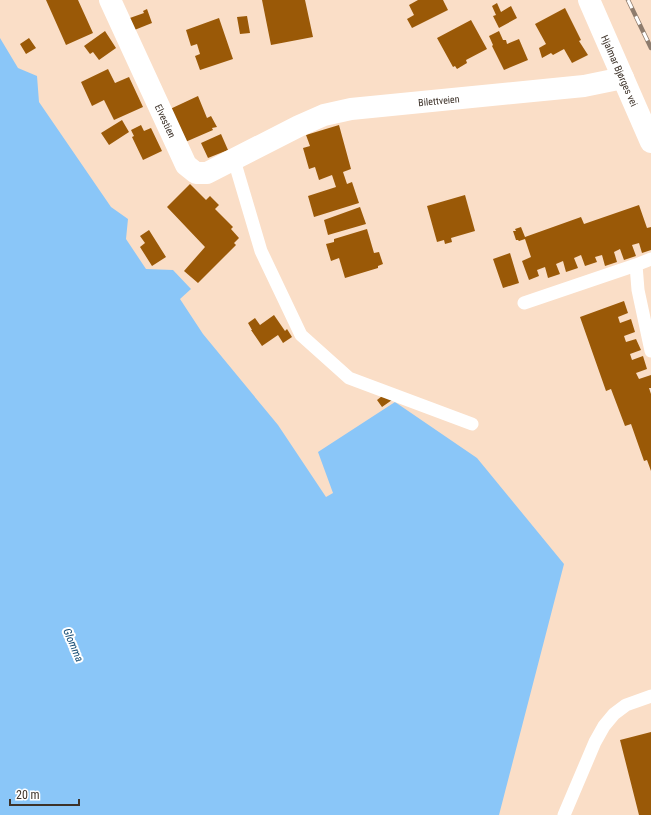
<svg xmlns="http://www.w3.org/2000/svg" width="651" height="815" viewBox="0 0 651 815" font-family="'Roboto Condensed',sans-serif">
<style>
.water{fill:#8ac6f8}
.building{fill:#9a5907}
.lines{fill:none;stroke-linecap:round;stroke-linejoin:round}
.lane{stroke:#fff;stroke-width:13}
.street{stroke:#fff;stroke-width:22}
.rail-casing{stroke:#8e7c6d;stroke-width:4.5}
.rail{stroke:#fff;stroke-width:3;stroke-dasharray:9;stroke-linecap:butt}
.labels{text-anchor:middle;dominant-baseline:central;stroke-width:4;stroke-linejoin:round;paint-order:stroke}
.street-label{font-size:10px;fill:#3d3229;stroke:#fff}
.water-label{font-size:11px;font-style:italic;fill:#104972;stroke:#fff}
</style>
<rect width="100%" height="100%" fill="#fadec7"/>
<path class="water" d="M 0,38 L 18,68 L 37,76 L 39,102 L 111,207 L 128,219 L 126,239 L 146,269 L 173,270 L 191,289 L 180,299 L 203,334 L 278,425 L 326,497 L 333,493 L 318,452 L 395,402 L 477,458 L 564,564 L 499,815 L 0,815 Z"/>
<path class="building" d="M 46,0 L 78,0 L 93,33 L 66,45 Z
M 262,0 L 305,0 L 313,37 L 271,45 Z
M 418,0 L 443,0 L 448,10 L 412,28 L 407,19 L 414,15 L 409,5 Z
M 497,3 L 501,12 L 511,6 L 517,18 L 499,28 L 493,16 L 496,15 L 492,6 Z
M 565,8 L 581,40 L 579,41 L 588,55 L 572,63 L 564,49 L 553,55 L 551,53 L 542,58 L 539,48 L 546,44 L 535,24 Z
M 147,9 L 152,23 L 132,31 L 127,19 L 144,13 L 143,11 Z
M 247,16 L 250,33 L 240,34 L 237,17 Z
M 219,18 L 233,59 L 200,70 L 195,56 L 200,54 L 197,44 L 191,46 L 186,30 Z
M 471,20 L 487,49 L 466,60 L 467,63 L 457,69 L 455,66 L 453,67 L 437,38 Z
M 105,31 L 116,48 L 99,60 L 93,52 L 90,54 L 84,46 Z
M 499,31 L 503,40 L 506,40 L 507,44 L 519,39 L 528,60 L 504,70 L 492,46 L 493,45 L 489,36 Z
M 29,38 L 36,48 L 26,54 L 20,44 Z
M 108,69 L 115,83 L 129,77 L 143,107 L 114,120 L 104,100 L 92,106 L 81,82 Z
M 198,96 L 207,118 L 211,116 L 217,127 L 212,128 L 213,130 L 183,143 L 168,110 Z
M 122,120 L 129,132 L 109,145 L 101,133 Z
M 141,125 L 144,131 L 151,128 L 162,151 L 143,160 L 132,137 L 134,136 L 131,130 Z
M 339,125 L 351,169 L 343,172 L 347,184 L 352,182 L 359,203 L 314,217 L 308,196 L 336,187 L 332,175 L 319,180 L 315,167 L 309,169 L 303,148 L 310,146 L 306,135 Z
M 221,134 L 228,150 L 208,158 L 201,143 Z
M 190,184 L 206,200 L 210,196 L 219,205 L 215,209 L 233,227 L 231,229 L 239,238 L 234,243 L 236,245 L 198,283 L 184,271 L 205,247 L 167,207 Z
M 465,195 L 475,231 L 451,238 L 452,242 L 445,244 L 444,240 L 437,242 L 427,206 Z
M 639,205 L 647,228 L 651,227 L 651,250 L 642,253 L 639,243 L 632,245 L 636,256 L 624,260 L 620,249 L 614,252 L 617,262 L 605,266 L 602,255 L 595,257 L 597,262 L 585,266 L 581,255 L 574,258 L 578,268 L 566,272 L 563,261 L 556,264 L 560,274 L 548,278 L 545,267 L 537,270 L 539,276 L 529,280 L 522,261 L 531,257 L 525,239 L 519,241 L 518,240 L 516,240 L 513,231 L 516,231 L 515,229 L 521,227 L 525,237 L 581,217 L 584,224 Z
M 360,207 L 366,224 L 328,235 L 324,220 Z
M 367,229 L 374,253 L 379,252 L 383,264 L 378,266 L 378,268 L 345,278 L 339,258 L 331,261 L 326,244 L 334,242 L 334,239 Z
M 149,230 L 166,257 L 152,266 L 140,247 L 145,243 L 140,236 Z
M 510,253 L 519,283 L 503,288 L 493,259 Z
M 624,301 L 628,313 L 618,317 L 620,323 L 631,319 L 635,332 L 624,336 L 626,342 L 636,339 L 641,350 L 630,354 L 632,360 L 643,356 L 647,369 L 636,373 L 639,379 L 651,375 L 651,388 L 649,388 L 651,394 L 651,471 L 647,460 L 644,461 L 631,424 L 625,426 L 611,389 L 606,391 L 580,317 Z
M 274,315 L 285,331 L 287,329 L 292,337 L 283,343 L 278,335 L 262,346 L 251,330 L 252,330 L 248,323 L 255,318 L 260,325 Z
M 386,393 L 392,400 L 382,407 L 377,400 Z
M 651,732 L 651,815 L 639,815 L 620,740 Z"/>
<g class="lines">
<path class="lane" d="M 234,160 L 261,251 L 301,335 L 349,378 L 472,424
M 636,265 L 638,290 L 651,351
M 524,303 L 636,265 L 651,259
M 564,815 L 595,742 L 604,726 L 614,714 L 626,705 L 651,696"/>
<g class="street">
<path id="s1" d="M 110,0 L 186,165 L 196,173 L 207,173 L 299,126 L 324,115 L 351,109 L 584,86 L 623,78"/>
<path id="s2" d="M 589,0 L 651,142"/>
</g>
<g class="rail-casing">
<path id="rail" d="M 628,0 L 651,48"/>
</g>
<use href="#rail" class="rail"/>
</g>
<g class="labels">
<g class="street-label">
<text stroke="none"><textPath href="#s2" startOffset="77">Hjalmar Bjørges vei</textPath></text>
<text stroke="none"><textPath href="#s1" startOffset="452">Bilettveien</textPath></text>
<text stroke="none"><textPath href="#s1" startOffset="133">Elvestien</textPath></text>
</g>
<g class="water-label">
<text transform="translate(73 645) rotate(67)">Glomma</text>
</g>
</g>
<path d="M10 799v6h69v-6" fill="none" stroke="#3d3229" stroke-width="2"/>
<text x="16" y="799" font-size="12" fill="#3d3229" stroke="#ffffff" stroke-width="3" paint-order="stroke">20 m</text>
</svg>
